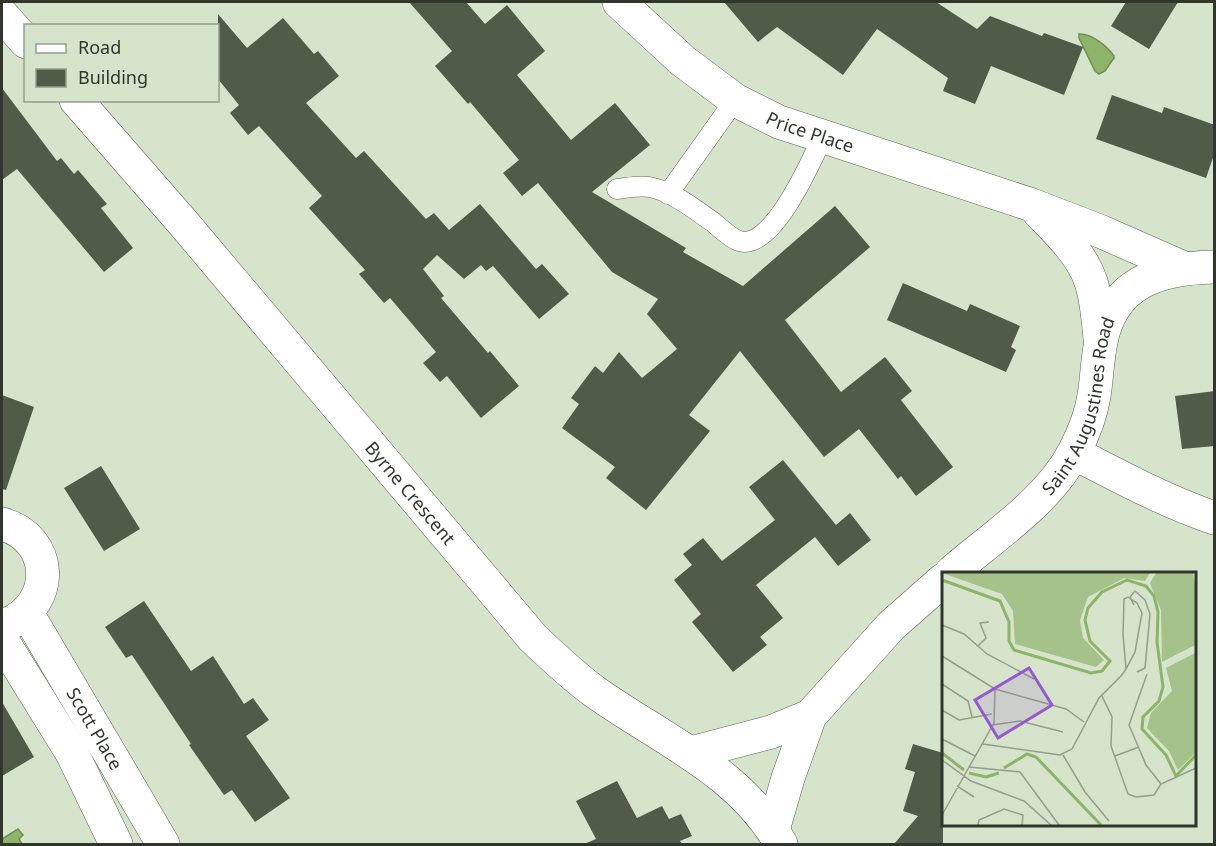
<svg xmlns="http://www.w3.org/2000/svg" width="1216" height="846" viewBox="0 0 1216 846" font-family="'Noto Sans',sans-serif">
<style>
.water{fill:#8db468;stroke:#718e56;stroke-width:1.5}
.building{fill:#505c47}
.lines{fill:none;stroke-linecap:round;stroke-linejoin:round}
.service-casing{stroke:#58644e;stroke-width:21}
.minor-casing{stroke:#58644e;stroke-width:34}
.service{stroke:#fff;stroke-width:20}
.minor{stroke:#fff;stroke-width:33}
.labels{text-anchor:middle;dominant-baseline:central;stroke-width:6;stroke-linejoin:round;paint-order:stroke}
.street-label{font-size:18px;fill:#31362d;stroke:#d6e4cb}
.inset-river{fill:none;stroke:#8db468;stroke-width:3}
.inset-road{fill:none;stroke:#949e8c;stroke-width:1.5}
.view{fill:#955ad2;fill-opacity:0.15;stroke:#955ad2;stroke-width:3}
.inset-edge{fill:none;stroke:#31362d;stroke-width:3}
</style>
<rect width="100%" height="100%" fill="#d6e4cb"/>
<path class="water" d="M 1079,34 C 1091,33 1107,46 1114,56 L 1114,58 L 1105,71 L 1099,74 L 1095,71 L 1079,38 Z
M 18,829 L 23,835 L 19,839 L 22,844 L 2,844 L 2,839 Z"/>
<path class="building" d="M 409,2 L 466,2 L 485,24 L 507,5 L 545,51 L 517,75 L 571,140 L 615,103 L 650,145 L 592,192 L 686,248 L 683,252 L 743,286 L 835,206 L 870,247 L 785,320 L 841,392 L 885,357 L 912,391 L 901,400 L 953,467 L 916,496 L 901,476 L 898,479 L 859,429 L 824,457 L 740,351 L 689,415 L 710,431 L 646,510 L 606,478 L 615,467 L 562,428 L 579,404 L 571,398 L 595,366 L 603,373 L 619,352 L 642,378 L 677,349 L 647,314 L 658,299 L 612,272 L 538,183 L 522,196 L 503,173 L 519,160 L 470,102 L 468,104 L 435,66 L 452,51 Z
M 724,2 L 936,2 L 977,29 L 990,16 L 1042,36 L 1044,33 L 1083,47 L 1064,95 L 991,66 L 975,104 L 943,91 L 948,78 L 877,29 L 843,75 L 777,27 L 758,42 Z
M 1126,2 L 1178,2 L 1149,49 L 1111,26 Z
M 218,14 L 247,48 L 283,18 L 314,54 L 318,51 L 339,76 L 306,103 L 356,158 L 364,151 L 426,219 L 434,213 L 449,230 L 480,204 L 536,269 L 542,264 L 569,294 L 539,319 L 493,266 L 486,271 L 481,265 L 464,279 L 437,255 L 423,269 L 444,296 L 441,298 L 488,353 L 490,351 L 519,386 L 481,418 L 447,376 L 440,382 L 423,363 L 436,352 L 390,298 L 384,303 L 359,274 L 365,270 L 309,208 L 322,196 L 259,126 L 248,135 L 230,113 L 239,105 L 218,79 Z
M 2,88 L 57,161 L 61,158 L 74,174 L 78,170 L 107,204 L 101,208 L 133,248 L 104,272 L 17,169 L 2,180 Z
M 1112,95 L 1162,113 L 1164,107 L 1215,125 L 1215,152 L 1206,178 L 1096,139 Z
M 903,283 L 967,311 L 970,304 L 1020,326 L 1011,347 L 1016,350 L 1006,372 L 887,320 Z
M 1215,391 L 1215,446 L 1182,449 L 1175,396 Z
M 2,395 L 34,407 L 6,490 L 2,489 Z
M 783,460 L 836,525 L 850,513 L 871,540 L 838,566 L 815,537 L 756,585 L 783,618 L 760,637 L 767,645 L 733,672 L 692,622 L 701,614 L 674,580 L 692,565 L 683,554 L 703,538 L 722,561 L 775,520 L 749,487 Z
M 101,466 L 140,529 L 104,551 L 64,488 Z
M 144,601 L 191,671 L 213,656 L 244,704 L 253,698 L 269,720 L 246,736 L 290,798 L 255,822 L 232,790 L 224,795 L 189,745 L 191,744 L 132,655 L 126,658 L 105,627 Z
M 2,702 L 34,757 L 2,776 Z
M 913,744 L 943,753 L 943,844 L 894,844 L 918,816 L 903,811 L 915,772 L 905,769 Z
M 617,781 L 637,818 L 662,806 L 669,819 L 681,814 L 692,836 L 680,841 L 682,844 L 584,844 L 596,839 L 576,801 Z"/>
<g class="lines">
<g class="service-casing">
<path id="service" d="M 617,189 C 627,188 639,185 649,187 C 672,191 694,209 713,222 C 720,228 730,238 739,241 C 772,252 812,160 823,136
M 668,194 L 735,100"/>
</g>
<g class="minor-casing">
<g id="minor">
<path id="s1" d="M 619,2 L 683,61 L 735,100 L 779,122 L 1032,205 L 1102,232 L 1184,268"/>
<path d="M 2,15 L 26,42"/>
<path id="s2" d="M 76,100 L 185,225 L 533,638 C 553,657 573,676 595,692 C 661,739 740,771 781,844"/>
<path d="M 1038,211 C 1058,232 1082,254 1091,282 C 1097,300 1098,320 1100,338"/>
<path d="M 1074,453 C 1120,477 1165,501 1214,518"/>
<path d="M 2,524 C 53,538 57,602 8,624"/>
<path id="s3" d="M 951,573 C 991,538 1049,501 1074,452 C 1083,435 1091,415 1094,396 C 1097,378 1097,360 1101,342 C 1112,282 1160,268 1214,267"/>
<path id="s4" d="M 27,613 L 163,844"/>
<path d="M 2,640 L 72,753 L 116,844"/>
<path d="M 691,753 L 771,732 L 810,716"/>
<path d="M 773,830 L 788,778 L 810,716 L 891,626 L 943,580"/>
</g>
</g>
<use href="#service" class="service"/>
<use href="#minor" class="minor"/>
</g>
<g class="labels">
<g class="street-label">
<text stroke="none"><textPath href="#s1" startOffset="234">Price Place</textPath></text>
<text stroke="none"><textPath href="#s3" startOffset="219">Saint Augustines Road</textPath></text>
<text stroke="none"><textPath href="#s2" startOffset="516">Byrne Crescent</textPath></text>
<text stroke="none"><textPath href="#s4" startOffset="134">Scott Place</textPath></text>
</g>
</g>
<g transform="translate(942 572)">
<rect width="254" height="254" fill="#d6e4cb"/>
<path d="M 0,1 L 208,1 L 203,9 L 182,6 L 146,25 L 138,48 L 141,66 L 162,88 L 154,95 L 73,72 L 71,39 L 60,22 ZM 214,1 L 251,1 L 253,13 L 253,73 L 220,90 L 219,38 L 208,11 ZM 253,81 L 253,181 L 236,198 L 227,179 L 205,156 L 209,141 L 230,119 L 224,96 Z" fill="#a4c289"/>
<path class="inset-river" d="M 0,8 L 58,29 L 67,50 L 67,69 L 72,78 L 149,101 L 160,99 L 168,89 L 148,69 L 143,48 L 146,36 L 160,20 L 185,8 L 204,14 L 212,24 L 216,40 L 215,70 L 221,115 L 217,129 L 201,145 L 200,157 L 224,183 L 234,204 L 254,183M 0,181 L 22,198M 62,196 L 85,182 L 94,185 L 159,253M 27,201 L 44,205 L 57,201"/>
<path class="inset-road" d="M 192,33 L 188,25 L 193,19 L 203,28 L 208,42 L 203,96 L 195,100M 0,53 L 22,62 L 45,82 L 92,107M 36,74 L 44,66 L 38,51 L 47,50M 0,84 L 53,117 L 124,137 L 142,150M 205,102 L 187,153 L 204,193 L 219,212M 0,112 L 26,129 L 30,145M 160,124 L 170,145 L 169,174 L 186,222 L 194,225 L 212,223 L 219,212 L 254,196M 0,138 L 17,148 L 50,142M 50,153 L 78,149 L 121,160M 0,167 L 33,184M 41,172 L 118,183 L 130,177 L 157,126 L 179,104 L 184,97 L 193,80 L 200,41 L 195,31 L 186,25 L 182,27 L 181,62 L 184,97M 121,183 L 143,220 L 167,249M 173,184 L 197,175M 0,188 L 29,209 L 82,229 L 109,253M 27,195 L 78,200 L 117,253M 15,214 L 32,225M 0,243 L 52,151 L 53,117M 36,253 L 37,248 L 62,237 L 81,243 L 80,253"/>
<path class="view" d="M 87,96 L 110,133 L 56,166 L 33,128 Z"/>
<rect width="254" height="254" class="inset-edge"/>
</g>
<rect width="1216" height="846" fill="none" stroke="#31362d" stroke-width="6"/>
<rect x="24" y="24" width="195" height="78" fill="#d6e4cb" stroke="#949e8c" stroke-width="1.5"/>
<rect x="36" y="44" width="30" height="9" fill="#ffffff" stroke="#949e8c" stroke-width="1.5"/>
<text x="78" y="54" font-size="18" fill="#31362d">Road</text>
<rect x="36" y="69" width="30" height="18" fill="#505c47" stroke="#949e8c" stroke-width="1.5"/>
<text x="78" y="84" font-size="18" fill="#31362d">Building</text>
</svg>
